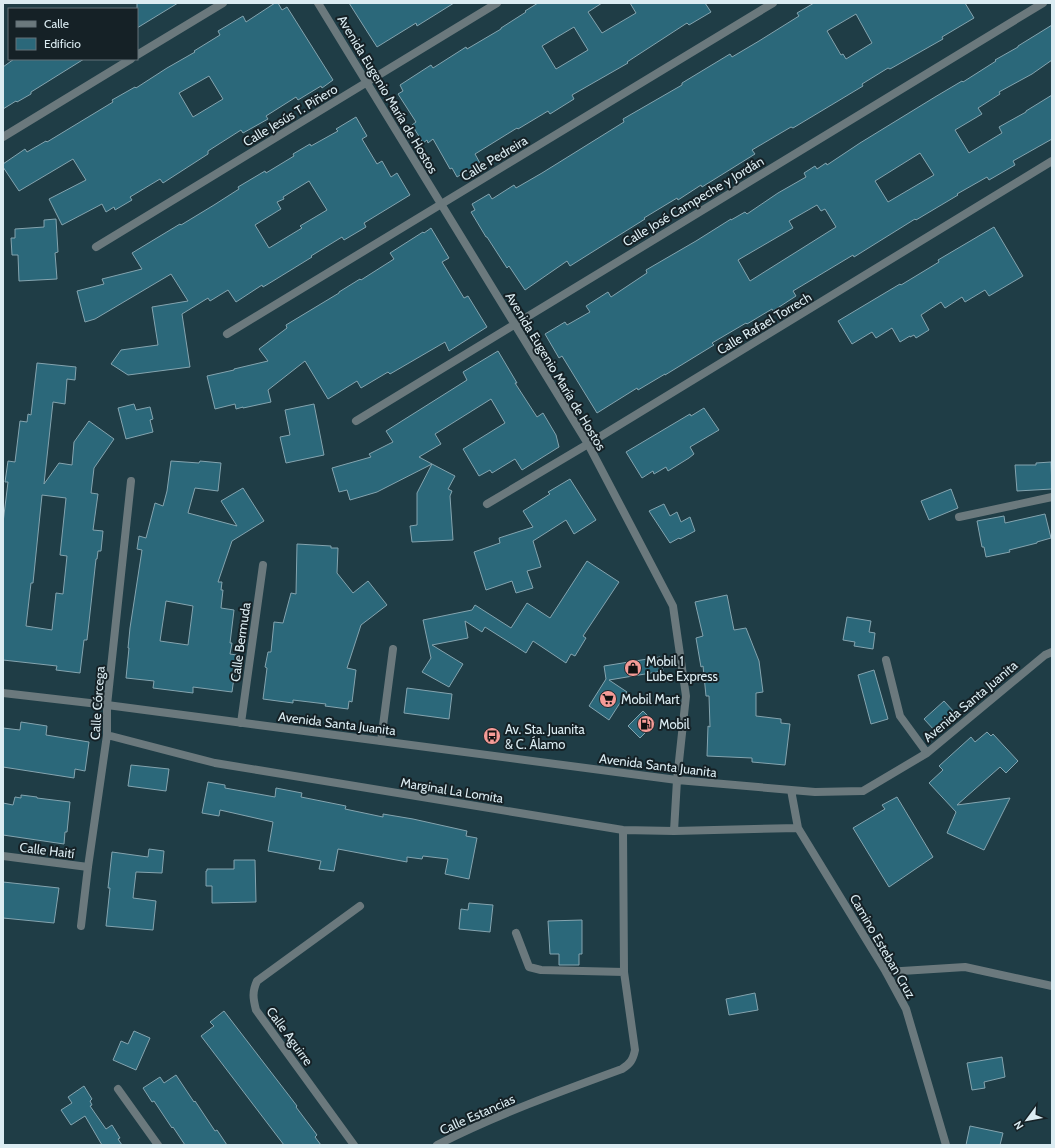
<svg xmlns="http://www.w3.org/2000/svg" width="1055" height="1148" viewBox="0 0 1055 1148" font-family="Cabin,sans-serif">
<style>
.building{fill:#2b687a;stroke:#84a4af;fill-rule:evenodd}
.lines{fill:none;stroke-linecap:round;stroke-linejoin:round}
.minor{stroke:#6b797d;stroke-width:8}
.tertiary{stroke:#6b797d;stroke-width:8}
.labels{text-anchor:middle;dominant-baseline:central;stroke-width:4;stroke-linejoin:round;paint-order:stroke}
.street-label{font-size:13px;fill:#dbecf2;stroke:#152126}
.poi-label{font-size:13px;fill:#dbecf2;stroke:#152126;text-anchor:start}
</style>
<rect width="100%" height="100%" fill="#1f3d46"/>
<path class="building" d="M 137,3 L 178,3 L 137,28 Z
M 275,3 L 278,3 L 282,10 L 287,7 L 333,80 L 322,88 L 321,86 L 298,100 L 296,97 L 266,116 L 268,119 L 243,133 L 241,130 L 208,151 L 208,154 L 163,183 L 160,179 L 130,197 L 132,200 L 115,210 L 114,207 L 106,212 L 102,204 L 62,225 L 49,199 L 86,180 L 73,159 L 19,191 L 3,167 L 3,164 L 25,149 L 27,152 L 46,141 L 47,142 L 113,102 L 112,100 L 135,87 L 136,88 L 167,68 L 195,52 L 194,51 L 220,35 L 218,31 L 243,16 L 246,22 ZM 209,76 L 223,99 L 193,117 L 179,93 Z
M 349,3 L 454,3 L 417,26 L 416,23 L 377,47 Z
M 538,3 L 602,3 L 588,12 L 602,33 L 636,13 L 630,3 L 705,3 L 711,12 L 689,25 L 687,23 L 627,62 L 628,63 L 572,95 L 574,99 L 550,114 L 548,111 L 518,129 L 517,128 L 475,154 L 480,163 L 457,177 L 452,168 L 450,169 L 433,139 L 428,143 L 427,140 L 423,143 L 412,125 L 416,122 L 398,94 L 403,91 L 400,85 L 431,65 L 433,68 L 466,47 L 467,49 L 501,29 L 501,28 L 526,12 L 525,11 ZM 574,27 L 588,50 L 556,69 L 542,46 Z
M 814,3 L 965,3 L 974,18 L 942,37 L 943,39 L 890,69 L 888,68 L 862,84 L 863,86 L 793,128 L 791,127 L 752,150 L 755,154 L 702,187 L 701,185 L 678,200 L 677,198 L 644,218 L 645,219 L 570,266 L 567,261 L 525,290 L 509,266 L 507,268 L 487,237 L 486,237 L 471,212 L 475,210 L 472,204 L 489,194 L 492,199 L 514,185 L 516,188 L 542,173 L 624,122 L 623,119 L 682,85 L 682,83 L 730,54 L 732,57 L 759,41 L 799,16 L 797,13 ZM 856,14 L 872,43 L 846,59 L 843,54 L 841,55 L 827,31 Z
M 1052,25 L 1052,60 L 1032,74 L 999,92 L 1000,94 L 978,108 L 982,114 L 955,130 L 969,153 L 1002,133 L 999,127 L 1026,112 L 1026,111 L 1052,95 L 1052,139 L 1013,161 L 1015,165 L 989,180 L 987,177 L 957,194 L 958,195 L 916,220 L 915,219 L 854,257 L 853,255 L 793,291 L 796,296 L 773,311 L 772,309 L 747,324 L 746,323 L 712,343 L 714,345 L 665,375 L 665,374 L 638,390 L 637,388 L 597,413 L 562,356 L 559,358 L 545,334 L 565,322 L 567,325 L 590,312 L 586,306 L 608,292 L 611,297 L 647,273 L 646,270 L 696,241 L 731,219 L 731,220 L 745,212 L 747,214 L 778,193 L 806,177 L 804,173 L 815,166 L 817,169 L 826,163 L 827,165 L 860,143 L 935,97 L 962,81 L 963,82 L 996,61 L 995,60 L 1018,47 L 1018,46 ZM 920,153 L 934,175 L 888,202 L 875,181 ZM 817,205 L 821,211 L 825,209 L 836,227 L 750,281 L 738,260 L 793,228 L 789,221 Z
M 14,59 L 84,59 L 31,92 L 31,94 L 17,102 L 16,101 L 3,109 L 3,67 Z
M 356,117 L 367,136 L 362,139 L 377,164 L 382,161 L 391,177 L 397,173 L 410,195 L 364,223 L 366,227 L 344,240 L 342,237 L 311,256 L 312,257 L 273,281 L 263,287 L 262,285 L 236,302 L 228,290 L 210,301 L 208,298 L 182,314 L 190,367 L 128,375 L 111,364 L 121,350 L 158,345 L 152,307 L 188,301 L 171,274 L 95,319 L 85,322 L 77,291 L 104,284 L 102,279 L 142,269 L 132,253 L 180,224 L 181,225 L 214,205 L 239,189 L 238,187 L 265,171 L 266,173 L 294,156 L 293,154 L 310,144 L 311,146 L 338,131 L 336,129 ZM 309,181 L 327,210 L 300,226 L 302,228 L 269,248 L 255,225 L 281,209 L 277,202 L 284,199 L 283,197 Z
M 56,219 L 58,252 L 55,253 L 57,279 L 19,281 L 18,255 L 12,255 L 11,238 L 15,238 L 15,229 L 44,227 L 44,220 Z
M 994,227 L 1023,276 L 989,296 L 985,290 L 965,302 L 962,297 L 945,308 L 941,302 L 921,315 L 929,330 L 916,338 L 914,335 L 910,337 L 910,336 L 900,342 L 892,328 L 876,338 L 872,332 L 852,344 L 838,321 L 900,284 L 901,285 L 939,262 L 938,260 Z
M 431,228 L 449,258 L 442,262 L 464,298 L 468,296 L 487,327 L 449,351 L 445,342 L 390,374 L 388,372 L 361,388 L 357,381 L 328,399 L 305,361 L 268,390 L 271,402 L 243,408 L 243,407 L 236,409 L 235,404 L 215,409 L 207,376 L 234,370 L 234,369 L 268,361 L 259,349 L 287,328 L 286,325 L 339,293 L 339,292 L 360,279 L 361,280 L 394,259 L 390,253 L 423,232 L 424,233 Z
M 498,351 L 517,383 L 515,383 L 537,417 L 543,413 L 556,435 L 559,447 L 522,470 L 515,459 L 492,473 L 490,470 L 479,476 L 463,449 L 505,423 L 491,399 L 435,434 L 441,444 L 419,457 L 432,464 L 377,492 L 350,500 L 347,490 L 339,492 L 332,468 L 371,457 L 369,454 L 393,442 L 386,431 L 467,380 L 463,372 Z
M 37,363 L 76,367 L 75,380 L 67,379 L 65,404 L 53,402 L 44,484 L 59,463 L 72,465 L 74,442 L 89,421 L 114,439 L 94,468 L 91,493 L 98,494 L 93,530 L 103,531 L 101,551 L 98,551 L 97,559 L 96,559 L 87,640 L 84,640 L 80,673 L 56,670 L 57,666 L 3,660 L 3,523 L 8,482 L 5,482 L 8,461 L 15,462 L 20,421 L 27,422 L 28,414 L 31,415 ZM 42,495 L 66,498 L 60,555 L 67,556 L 63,594 L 56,593 L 52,630 L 26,626 L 31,583 L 33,583 Z
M 134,404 L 136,410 L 150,407 L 153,419 L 150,420 L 153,432 L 126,439 L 118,408 Z
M 314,404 L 324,455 L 286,463 L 280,437 L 290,435 L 285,410 Z
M 704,408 L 719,430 L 690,447 L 694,454 L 689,458 L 668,471 L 666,467 L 654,474 L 653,471 L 642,478 L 626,452 L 690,414 L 691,416 Z
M 171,461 L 199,463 L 200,461 L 221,463 L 218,491 L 195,488 L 188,513 L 237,526 L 221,501 L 243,488 L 264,521 L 232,541 L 218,582 L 222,582 L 221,590 L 223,590 L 221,608 L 234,610 L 230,643 L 232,643 L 230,654 L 237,655 L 232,692 L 193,687 L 193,693 L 153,688 L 154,681 L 126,678 L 129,648 L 128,648 L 130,628 L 142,550 L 137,549 L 139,536 L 146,538 L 155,503 L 163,506 L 167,491 ZM 166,601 L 193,606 L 188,645 L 160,641 Z
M 1051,462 L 1052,489 L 1017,491 L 1015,465 L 1036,465 L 1036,463 Z
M 432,464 L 455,476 L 448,489 L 452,491 L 450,496 L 453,540 L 412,542 L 410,526 L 417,525 L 417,493 Z
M 570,479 L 596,520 L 574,534 L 566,520 L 533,541 L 541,567 L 527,571 L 533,588 L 516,593 L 512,581 L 486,590 L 474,552 L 500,543 L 499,538 L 533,527 L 523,511 L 550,494 L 548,492 Z
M 951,489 L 958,508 L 929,520 L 921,501 Z
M 664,504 L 670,516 L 677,512 L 681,522 L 690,517 L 695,531 L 680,539 L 679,538 L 670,543 L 649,511 Z
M 1045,514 L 1051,538 L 1037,542 L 1037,543 L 1009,550 L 1010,552 L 986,557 L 984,547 L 982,547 L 977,521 L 1004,516 L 1005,523 Z
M 297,544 L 331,546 L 331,548 L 338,548 L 337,573 L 353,593 L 368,581 L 387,605 L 361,625 L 347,668 L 356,670 L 352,702 L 349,701 L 348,709 L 325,706 L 326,704 L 293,700 L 293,703 L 263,699 L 267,668 L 265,667 L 268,652 L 271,652 L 274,622 L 283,623 L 291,593 L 296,594 Z
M 587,561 L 619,582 L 583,636 L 586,638 L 575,656 L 571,654 L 566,663 L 533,641 L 526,653 L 485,627 L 482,632 L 465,621 L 468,638 L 432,645 L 463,664 L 449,687 L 422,672 L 431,658 L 423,620 L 472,610 L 475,605 L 511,628 L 527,603 L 550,618 Z
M 727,595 L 734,630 L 746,628 L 759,661 L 763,692 L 756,693 L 756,716 L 781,719 L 781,723 L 790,724 L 785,765 L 752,762 L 752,758 L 707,756 L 708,726 L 710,727 L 709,696 L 706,696 L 703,666 L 701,667 L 696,638 L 703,636 L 695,602 Z
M 847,617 L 871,621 L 869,632 L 875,633 L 873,649 L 854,646 L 855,642 L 843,640 Z
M 660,657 L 663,671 L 609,680 L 627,692 L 609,720 L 589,706 L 606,679 L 604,666 Z
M 874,670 L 888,719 L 871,724 L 858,675 Z
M 407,688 L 452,694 L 449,719 L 404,713 Z
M 944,701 L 955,713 L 935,731 L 924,719 Z
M 643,711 L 655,723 L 640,738 L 628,726 Z
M 21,722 L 47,726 L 46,735 L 89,742 L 85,771 L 75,769 L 74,778 L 3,767 L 3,728 L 20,730 Z
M 987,732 L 991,736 L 993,734 L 1018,761 L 1006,773 L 1000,767 L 957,805 L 1010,798 L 984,850 L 947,833 L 956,812 L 929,783 L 943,770 L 939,766 L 971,737 L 975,742 Z
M 131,765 L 169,769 L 166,791 L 128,786 Z
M 208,782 L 225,785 L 225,788 L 275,797 L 276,788 L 302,793 L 301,797 L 346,806 L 345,809 L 383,817 L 383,814 L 413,819 L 467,831 L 466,836 L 477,838 L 469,879 L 445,874 L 448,859 L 423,856 L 422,859 L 407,857 L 407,862 L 338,849 L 334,871 L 319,869 L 321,861 L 268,851 L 273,822 L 220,810 L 219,816 L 202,813 Z
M 21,795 L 37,797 L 37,798 L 70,802 L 67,832 L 65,832 L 64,844 L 3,835 L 3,803 L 13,805 L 15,797 L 21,798 Z
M 897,797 L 933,857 L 889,887 L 853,828 L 885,809 L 882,805 Z
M 149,849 L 164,851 L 162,873 L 136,872 L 133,898 L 156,901 L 153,930 L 106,926 L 110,888 L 108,888 L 112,852 L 148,857 Z
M 234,860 L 255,860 L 256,902 L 212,903 L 212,886 L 206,886 L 206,871 L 207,871 L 207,869 L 234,869 Z
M 3,882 L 59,888 L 54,923 L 3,918 Z
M 469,903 L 493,905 L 490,932 L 459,929 L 461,909 L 468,910 Z
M 582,920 L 582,954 L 579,954 L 579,965 L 559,965 L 559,954 L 550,954 L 548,921 Z
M 755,993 L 758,1010 L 729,1015 L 726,999 Z
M 224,1011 L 297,1106 L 296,1107 L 317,1135 L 315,1137 L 321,1145 L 284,1145 L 201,1036 L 214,1026 L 210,1022 Z
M 134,1031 L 150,1038 L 136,1070 L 113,1060 L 121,1041 L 128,1044 Z
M 1002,1057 L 1005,1077 L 984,1082 L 985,1088 L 972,1090 L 967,1063 Z
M 176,1075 L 194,1102 L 195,1101 L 215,1131 L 217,1130 L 227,1145 L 185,1145 L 173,1127 L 172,1128 L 154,1101 L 152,1102 L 143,1088 L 160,1077 L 164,1083 Z
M 84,1086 L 92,1099 L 90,1101 L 92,1105 L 90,1106 L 106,1129 L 112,1125 L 120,1138 L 118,1139 L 122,1145 L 102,1145 L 85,1116 L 71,1125 L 61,1110 L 72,1103 L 68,1097 Z
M 970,1126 L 1003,1133 L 1000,1145 L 966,1145 Z"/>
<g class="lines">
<path class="minor" d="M 318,3 L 588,444 L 673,606 L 686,696 L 677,780 L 674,831
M 137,55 L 223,3
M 3,137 L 131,59
M 96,247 L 497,3
M 227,334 L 773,3
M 356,421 L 1043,3
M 487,504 L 588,444 L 1052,161
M 959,517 L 1052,497
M 886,660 L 900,716 L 927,753
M 241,723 L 263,565
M 107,735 L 215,763 L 623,830 L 674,831 L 798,828
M 381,741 L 393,649
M 677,780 L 815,792 L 863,791 L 927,753 L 1045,655 L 1052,652
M 791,790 L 798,828 L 886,972 L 906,1009 L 946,1145
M 3,856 L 88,867
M 81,926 L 88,867 L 107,735 L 107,705 L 131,481
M 516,933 L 529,967 L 541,970 L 624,972
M 886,972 L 965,967 L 1052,986
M 118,1089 L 158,1145
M 354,1145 L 256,1010 C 253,998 252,992 257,981 L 360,906
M 437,1145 C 496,1115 559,1092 622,1069 C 630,1064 633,1060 635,1050 L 624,972 L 623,830"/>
<path class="tertiary" d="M 3,693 L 107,705 L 677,780"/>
</g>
<defs>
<g id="shop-disc" transform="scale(0.9)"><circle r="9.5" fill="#f59b97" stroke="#152126"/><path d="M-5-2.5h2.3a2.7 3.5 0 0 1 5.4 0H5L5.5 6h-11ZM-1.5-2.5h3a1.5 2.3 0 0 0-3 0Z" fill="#111"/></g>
<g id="supermarket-disc" transform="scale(0.9)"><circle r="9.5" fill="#f59b97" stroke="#152126"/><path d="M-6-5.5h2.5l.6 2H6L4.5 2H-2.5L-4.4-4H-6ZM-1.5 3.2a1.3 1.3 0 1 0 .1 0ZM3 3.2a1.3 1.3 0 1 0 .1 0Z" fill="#111"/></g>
<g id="fuel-disc" transform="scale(0.9)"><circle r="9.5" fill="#f59b97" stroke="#152126"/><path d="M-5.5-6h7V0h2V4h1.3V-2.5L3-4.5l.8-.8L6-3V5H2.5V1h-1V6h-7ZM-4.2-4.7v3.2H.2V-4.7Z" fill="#111"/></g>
<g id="bus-disc" transform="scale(0.9)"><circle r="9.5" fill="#f59b97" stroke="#152126"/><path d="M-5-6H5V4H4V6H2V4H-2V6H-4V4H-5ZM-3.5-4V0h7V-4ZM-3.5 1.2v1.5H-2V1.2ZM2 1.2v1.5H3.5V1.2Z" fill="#111"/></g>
</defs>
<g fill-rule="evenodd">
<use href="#shop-disc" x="633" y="668"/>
<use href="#supermarket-disc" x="608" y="699"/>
<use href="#fuel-disc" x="646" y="724"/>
<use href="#bus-disc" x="492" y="736"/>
</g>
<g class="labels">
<g class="street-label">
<text transform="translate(388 94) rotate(59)">Avenida Eugenio María de Hostos</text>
<text transform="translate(290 115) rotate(-31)">Calle Jesús T. Piñero</text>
<text transform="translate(494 158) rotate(-31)">Calle Pedreira</text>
<text transform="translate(693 201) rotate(-31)">Calle José Campeche y Jordán</text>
<text transform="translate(764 323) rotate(-31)">Calle Rafael Torrech</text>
<text transform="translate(556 371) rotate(59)">Avenida Eugenio María de Hostos</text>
<text transform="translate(240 642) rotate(-82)">Calle Bermuda</text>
<text transform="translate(970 701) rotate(-40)">Avenida Santa Juanita</text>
<text transform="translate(97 703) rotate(-86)">Calle Córcega</text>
<text transform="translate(337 723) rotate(7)">Avenida Santa Juanita</text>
<text transform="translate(658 765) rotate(7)">Avenida Santa Juanita</text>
<text transform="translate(452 790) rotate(9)">Marginal La Lomita</text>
<text transform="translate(47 850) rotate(7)">Calle Haití</text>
<text transform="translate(883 946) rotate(60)">Camino Esteban Cruz</text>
<text transform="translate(290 1036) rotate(54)">Calle Aguirre</text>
<text transform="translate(477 1114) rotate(-24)">Calle Estancias</text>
</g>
<g class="poi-label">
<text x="646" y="661">Mobil 1<tspan x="646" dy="15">Lube Express</tspan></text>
<text x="621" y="699">Mobil Mart</text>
<text x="659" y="724">Mobil</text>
<text x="505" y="729">Av. Sta. Juanita<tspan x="505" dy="15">&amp; C. Álamo</tspan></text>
</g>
</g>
<rect width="1055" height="1148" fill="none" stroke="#dbecf2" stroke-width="8"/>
<rect x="8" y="8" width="130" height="52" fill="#152126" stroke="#647278"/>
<rect x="16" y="21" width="20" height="6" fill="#6b797d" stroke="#647278"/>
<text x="44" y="28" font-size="12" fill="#dbecf2">Calle</text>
<rect x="16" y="38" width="20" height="12" fill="#2b687a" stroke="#647278"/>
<text x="44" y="48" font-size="12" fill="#dbecf2">Edificio</text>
<g transform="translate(1027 1120) rotate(238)" stroke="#152126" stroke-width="3" paint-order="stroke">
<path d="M0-3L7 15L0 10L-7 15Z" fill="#dbecf2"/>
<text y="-6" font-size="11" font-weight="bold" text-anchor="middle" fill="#dbecf2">N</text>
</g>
</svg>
